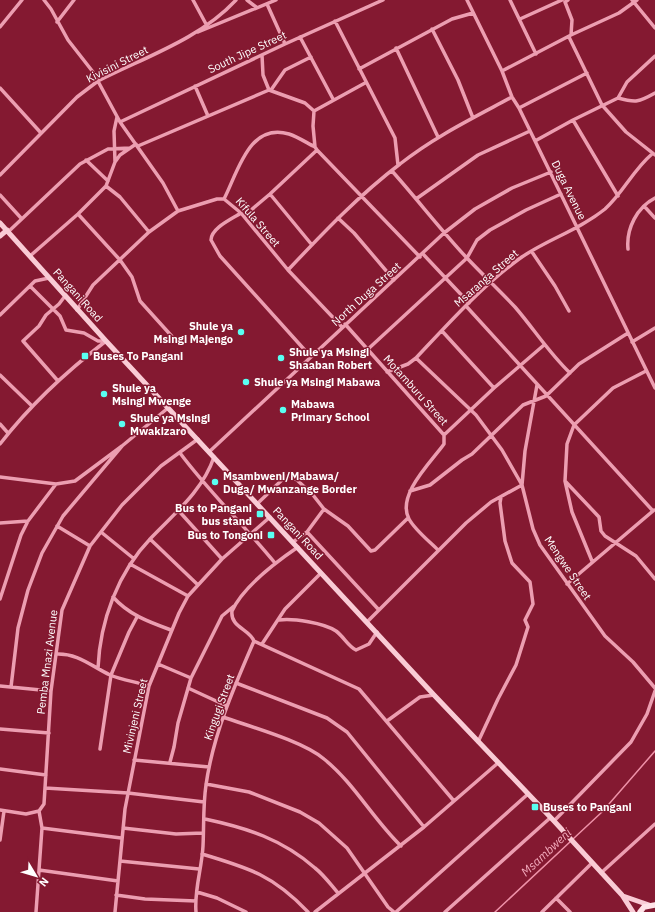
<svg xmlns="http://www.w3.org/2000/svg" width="655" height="912" viewBox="0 0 655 912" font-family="'IBM Plex Sans',sans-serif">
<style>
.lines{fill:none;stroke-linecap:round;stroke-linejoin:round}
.stream{stroke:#ee91a8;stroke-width:1.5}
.minor{stroke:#ec9eb1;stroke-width:3.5}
.secondary{stroke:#f9cbd5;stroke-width:5}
.primary{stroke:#ffe3e8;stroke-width:5.5}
.poi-dot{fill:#59fff2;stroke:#841931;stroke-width:1.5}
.labels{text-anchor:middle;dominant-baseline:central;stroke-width:3;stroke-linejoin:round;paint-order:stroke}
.street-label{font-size:11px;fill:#fff;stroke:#841931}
.poi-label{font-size:11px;font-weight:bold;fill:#fff;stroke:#841931;text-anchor:start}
.water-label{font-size:12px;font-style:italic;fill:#f3aabc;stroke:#841931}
</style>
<rect width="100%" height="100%" fill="#841931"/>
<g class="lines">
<path class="stream" d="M 573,839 L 602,812 L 655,751
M 495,912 L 571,841"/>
<path class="minor" d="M 44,0 L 51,9 L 68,40 L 93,72 L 120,122 L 163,183 L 178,211
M 193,0 L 206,24
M 247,0 L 256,7
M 467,0 L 502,71 L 512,97 L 519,108 L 655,388
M 510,0 L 536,54
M 568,0 L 565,2 L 572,20 L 571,35
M 632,0 L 655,28
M 267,4 L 285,44
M 520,19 L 562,0
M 335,21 L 395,138 L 398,165
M 57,22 L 74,0
M 0,27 L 22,0
M 432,29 L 458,80 L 473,118
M 198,32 L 276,0
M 300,37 L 333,99
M 569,37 L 602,105 L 626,132 L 655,155
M 396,48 L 438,137
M 262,55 L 263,75 L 269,90
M 359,69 L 452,19 L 473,13
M 502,71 L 571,35 L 619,13 L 637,0
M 365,83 L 314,111 L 313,126 L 315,147 L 317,150 L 420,257
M 195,86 L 208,116
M 0,88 L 41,133
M 271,90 L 285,70 L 311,57
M 618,98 C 636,103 639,102 655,93
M 519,108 L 587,73
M 573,120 L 618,196
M 120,122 L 285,44 L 383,0
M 535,141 L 573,120 L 618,98 L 627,82 L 655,56
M 138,146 L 269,90 L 305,103 L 314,111
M 86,160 L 108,181
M 115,162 L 114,131 L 117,117
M 392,171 C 417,199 440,229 466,257 C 482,274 499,290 515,307 C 534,329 549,353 570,373
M 0,175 L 77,97 L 98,81 C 145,57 200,39 236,0
M 106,186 L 120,197 L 149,232
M 270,194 L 312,245
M 0,195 L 21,218
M 224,199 C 238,172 249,122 289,134 C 298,137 307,143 315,147
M 416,199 L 478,155 L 530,131
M 644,206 L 655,218
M 241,213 C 232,219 211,228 211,240 L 220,256 L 311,357
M 78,214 L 120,260 L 132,277 L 140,301 L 177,342
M 244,216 L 270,194 L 317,150
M 338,218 L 354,233 L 394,280
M 8,232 L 80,164 L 108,149 L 130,148
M 628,249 C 626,229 637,207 655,198
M 532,252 L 555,286 L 569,311
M 423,254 L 469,303
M 30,256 L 78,214 L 106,186 L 115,162 L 120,155 L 136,144
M 288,270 C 323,233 359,195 400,164 C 434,137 473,118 512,97
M 30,286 L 60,316 L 66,330 L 84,333 L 98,341 L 106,341
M 466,306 L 653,511
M 77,310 L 93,285 L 149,232 L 178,211 L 217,199 L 224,199 L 241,213 L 288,270 L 342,327
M 0,315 L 35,281 L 49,278
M 345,324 L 444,435 L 444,444 C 432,461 396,495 409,519 C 415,530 429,541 438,550
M 442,331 L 494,388
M 632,342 L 655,328
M 367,350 L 467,258 L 477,240 L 490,230 L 526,210 L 561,194
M 387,372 L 408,364 L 416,358 C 448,324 481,287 519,259 C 545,240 578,231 605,209 C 623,193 633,170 652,154
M 0,375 L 32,406
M 58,381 L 23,341 L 39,326 L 46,315 L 59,304 L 65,296
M 537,385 L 525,451 L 522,485 L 533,529 L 540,545 L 605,636 L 633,662 L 655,688
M 0,424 L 8,433
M 444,435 L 494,388 L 544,345
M 0,444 C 30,405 67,371 106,341
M 209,452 L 444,233 L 475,209 L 512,188 L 551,172
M 180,453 C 209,492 244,525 275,563
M 0,477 L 56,484 L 75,481 L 122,446 L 168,408
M 565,481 L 599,517 L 601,531 L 605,536 L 636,556 L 655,579
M 410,491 L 430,485 L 462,460 L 472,454 L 523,405 L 546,396 L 579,364 L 628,333
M 257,504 L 285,477 L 289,476 L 297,480 L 313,495 L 324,509 L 348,526 L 371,551 L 375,550 L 408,518
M 178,510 L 222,559
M 0,523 L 28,521
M 57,526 L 90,546
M 101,532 L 133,558
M 307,532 L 379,610
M 150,539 L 197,584
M 293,542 L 307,532 L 324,509
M 592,561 L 572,512 L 565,481 L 567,444 L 574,425 L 613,388 L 646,371
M 130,564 L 188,596
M 567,584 L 654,510
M 113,597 C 129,615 149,622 171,630
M 0,599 L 21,535 L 28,521 L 56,484
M 279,620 C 293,618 324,623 336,631 C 344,637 348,646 356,650 L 369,644 L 377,632
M 367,622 L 466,523 L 491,502 L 522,485 L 502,450 L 476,415 L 416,358
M 254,641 L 359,689 L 454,801
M 262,644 L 285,609 L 321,573
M 56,654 C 78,653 91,666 110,675 C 122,680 137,682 149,686
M 158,664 L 191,678
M 98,668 C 100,621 118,572 151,538 C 175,513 203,490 214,457
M 236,683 L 327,718 L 347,732 L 424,827
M 0,686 L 51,691
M 11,687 L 18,628 L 28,590 L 42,553 L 63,516 L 122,446
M 188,688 L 227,706
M 223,717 C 251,727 303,741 324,759 C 354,783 373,819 401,846
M 387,721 L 420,697 L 434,695
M 0,729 L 49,733
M 478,742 L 498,699 L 516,665 L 528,627 L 525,620 L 533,604 L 530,582 L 512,563 L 505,541 L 500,503 L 501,497
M 100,749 L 111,675 L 129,632 L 137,617
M 134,760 L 209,767
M 170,762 L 174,747 L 178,723 L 191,678 L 222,616 L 234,606
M 0,769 L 46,775
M 206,784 L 249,792 L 300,812 L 319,823 L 347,848 L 388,907 L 394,912
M 45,788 L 128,793 L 204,802
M 0,810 L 26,814 L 39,811
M 205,819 C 247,828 282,839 315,868 C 324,875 331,885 338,893
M 554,821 L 631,742 L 647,714 L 655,691
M 42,828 L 121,838
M 123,828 L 176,834 L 203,833
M 0,840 L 4,811
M 202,854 C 249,868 273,875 308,912
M 120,861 L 199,869
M 39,870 L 118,881
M 601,873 L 655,824
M 197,892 L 217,898 L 246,912
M 116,895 L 145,899 L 196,901
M 556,898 L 570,912
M 36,912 L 42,828 L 39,811 L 44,804 L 51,691 L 62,610 L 90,546 L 122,505 L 161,466 L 198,439
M 115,912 L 125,809 L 149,686 L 179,613 L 188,596 L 222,559 L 270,517
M 196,912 C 194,890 202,868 203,846 C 204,826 203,805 206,785 C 213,735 234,687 254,641 C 249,629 230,627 232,611 C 243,587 276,562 298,547
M 315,912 L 424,827 L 498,763
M 396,912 L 528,794
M 445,912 L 550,818
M 542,912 L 592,863"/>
<path class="secondary" d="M 0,223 L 106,341 L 434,695 L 554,821 L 622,895 L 633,912
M 0,236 L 7,230
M 623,896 L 649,905"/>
<path class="primary" d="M 640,912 L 644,907 L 655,905"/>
</g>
<g class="poi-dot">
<circle cx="241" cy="332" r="4"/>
<rect x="81" y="352" width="8" height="8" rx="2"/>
<circle cx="281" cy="358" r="4"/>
<circle cx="246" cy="382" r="4"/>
<circle cx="104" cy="394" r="4"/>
<circle cx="283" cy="410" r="4"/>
<circle cx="122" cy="424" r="4"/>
<circle cx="215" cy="482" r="4"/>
<rect x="256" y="510" width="8" height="8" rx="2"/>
<rect x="267" y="531" width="8" height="8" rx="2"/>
<rect x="531" y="803" width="8" height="8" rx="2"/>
</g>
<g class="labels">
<g class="street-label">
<text transform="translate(247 52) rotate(-25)">South Jipe Street</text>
<text transform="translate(117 64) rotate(-27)">Kivisini Street</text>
<text transform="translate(569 190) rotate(64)">Duga Avenue</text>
<text transform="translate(258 222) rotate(49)">Kifula Street</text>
<text transform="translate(486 278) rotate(-41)">Msaranga Street</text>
<text transform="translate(366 294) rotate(-42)">North Duga Street</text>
<text transform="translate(78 295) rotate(48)">Pangani Road</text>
<text transform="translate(416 390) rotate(48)">Motamburu Street</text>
<text transform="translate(298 533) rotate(47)">Pangani Road</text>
<text transform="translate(568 568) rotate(56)">Mengwe Street</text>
<text transform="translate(47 662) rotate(-83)">Pemba Mnazi Avenue</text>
<text transform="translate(219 707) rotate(-70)">Kingugi Street</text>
<text transform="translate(135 716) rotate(-77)">Mivinjeni Street</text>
</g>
<g class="poi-label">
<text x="233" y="326" text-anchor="end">Shule ya<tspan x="233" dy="13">Msingi Majengo</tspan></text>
<text x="289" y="352">Shule ya Msingi<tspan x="289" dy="13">Shaaban Robert</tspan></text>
<text x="93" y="356">Buses To Pangani</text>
<text x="254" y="382">Shule ya Msingi Mabawa</text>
<text x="112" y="388">Shule ya<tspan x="112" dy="13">Msingi Mwenge</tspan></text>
<text x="291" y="404">Mabawa<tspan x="291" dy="13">Primary School</tspan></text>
<text x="130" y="418">Shule ya Msingi<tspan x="130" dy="13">Mwakizaro</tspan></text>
<text x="223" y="476">Msambweni/Mabawa/<tspan x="223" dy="13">Duga/ Mwanzange Border</tspan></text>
<text x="252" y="508" text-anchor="end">Bus to Pangani<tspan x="252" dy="13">bus stand</tspan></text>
<text x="263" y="535" text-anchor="end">Bus to Tongoni</text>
<text x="543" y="807">Buses to Pangani</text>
</g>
<g class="water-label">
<text transform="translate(546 852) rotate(-43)">Msambweni</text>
</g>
</g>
<g transform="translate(36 876) rotate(128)" stroke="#841931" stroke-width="3" paint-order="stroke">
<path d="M0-3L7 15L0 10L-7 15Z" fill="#ffffff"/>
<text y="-6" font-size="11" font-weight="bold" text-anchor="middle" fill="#ffffff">N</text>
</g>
</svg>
